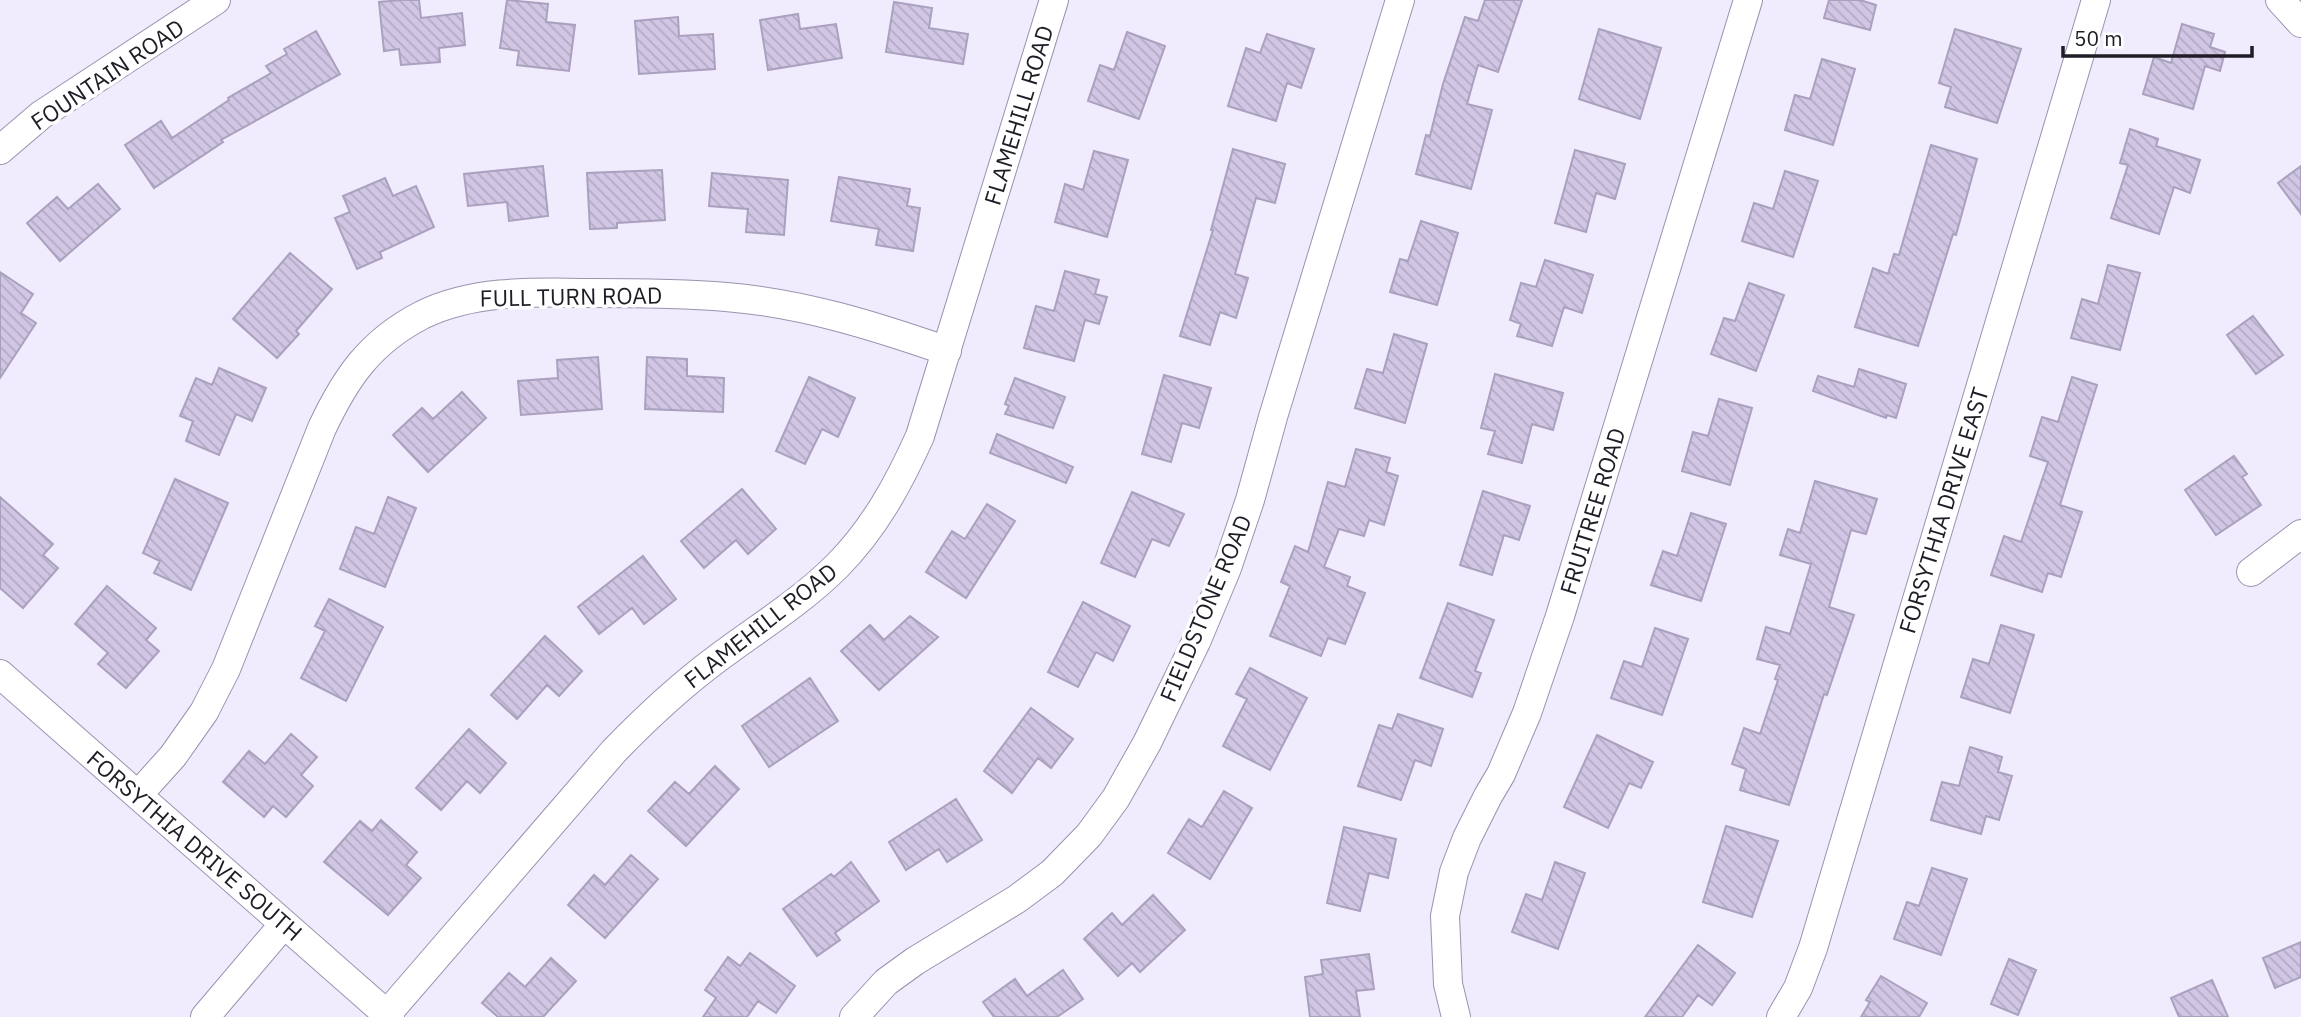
<svg xmlns="http://www.w3.org/2000/svg" width="2301" height="1017" viewBox="0 0 2301 1017" font-family="'IBM Plex Sans',sans-serif">
<style>
.building{fill:url(#building-back-hatch);stroke:#aaa1be;stroke-width:2}
.lines{fill:none;stroke-linecap:round;stroke-linejoin:round}
.minor-casing{stroke:#9b92ae;stroke-width:30}
.minor{stroke:#fff;stroke-width:28}
.labels{text-anchor:middle;dominant-baseline:central;stroke-width:7;stroke-linejoin:round;paint-order:stroke}
.street-label{font-size:23px;fill:#1f1c26;stroke:#fff}
</style>
<defs>
<pattern id="building-back-hatch" width="6" height="6" patternUnits="userSpaceOnUse" patternTransform="scale(1.75)"><rect width="6" height="6" fill="#d1c7e5"/><path d="M-1 5l2 2M0 0l6 6M5-1l2 2" fill="none" stroke="#b3aac4"/></pattern>
</defs>
<rect width="100%" height="100%" fill="#f1ebfe"/>
<path class="building" d="M 401,0 L 419,0 L 421,18 L 462,13 L 465,45 L 439,48 L 440,62 L 401,65 L 399,49 L 384,51 L 379,2 Z
M 507,0 L 548,4 L 546,22 L 575,25 L 569,71 L 517,65 L 519,51 L 500,48 Z
M 1485,0 L 1522,0 L 1498,72 L 1478,65 L 1467,104 L 1492,110 L 1471,189 L 1416,174 L 1426,135 L 1430,136 L 1443,84 L 1465,17 L 1478,21 Z
M 1829,0 L 1860,0 L 1876,5 L 1870,30 L 1824,18 Z
M 894,2 L 932,8 L 929,28 L 968,34 L 963,64 L 886,52 Z
M 798,14 L 800,29 L 836,24 L 842,58 L 768,70 L 760,20 Z
M 678,17 L 679,36 L 713,34 L 715,69 L 639,74 L 635,21 Z
M 2182,24 L 2214,34 L 2210,47 L 2225,52 L 2220,71 L 2205,66 L 2193,109 L 2143,94 L 2154,57 L 2171,63 Z
M 1599,29 L 1661,48 L 1640,119 L 1579,99 Z
M 1955,29 L 2021,49 L 1997,123 L 1945,107 L 1951,87 L 1939,83 Z
M 316,31 L 340,74 L 221,140 L 223,142 L 154,188 L 125,145 L 161,121 L 172,138 L 229,100 L 228,98 L 271,73 L 266,66 L 287,54 L 284,49 Z
M 1127,32 L 1165,46 L 1139,119 L 1088,101 L 1100,65 L 1114,70 Z
M 1267,34 L 1314,49 L 1301,88 L 1287,83 L 1276,121 L 1228,106 L 1246,48 L 1260,53 Z
M 1822,59 L 1855,69 L 1833,145 L 1785,130 L 1795,95 L 1810,99 Z
M 2130,129 L 2158,139 L 2156,146 L 2200,160 L 2190,193 L 2174,187 L 2159,234 L 2111,218 L 2128,165 L 2120,163 Z
M 1931,145 L 1977,159 L 1956,235 L 1953,234 L 1918,346 L 1855,327 L 1873,268 L 1888,274 L 1894,254 L 1899,255 Z
M 1233,149 L 1285,164 L 1275,203 L 1256,198 L 1235,274 L 1248,278 L 1236,318 L 1220,312 L 1210,345 L 1180,336 L 1213,230 L 1211,230 Z
M 1575,150 L 1625,164 L 1615,199 L 1596,193 L 1586,232 L 1555,223 Z
M 1094,151 L 1128,160 L 1107,237 L 1055,222 L 1065,184 L 1083,190 Z
M 543,166 L 548,216 L 509,221 L 507,202 L 468,206 L 464,174 Z
M 2301,166 L 2301,214 L 2278,183 Z
M 662,170 L 665,220 L 617,223 L 617,228 L 590,229 L 587,173 Z
M 1785,171 L 1818,181 L 1793,257 L 1742,241 L 1754,203 L 1773,209 Z
M 712,173 L 788,180 L 784,235 L 746,232 L 748,209 L 709,206 Z
M 839,177 L 910,189 L 907,206 L 920,208 L 913,251 L 876,245 L 879,229 L 831,221 Z
M 385,178 L 393,196 L 416,186 L 434,227 L 380,252 L 382,258 L 357,269 L 335,218 L 350,212 L 343,196 Z
M 98,184 L 120,209 L 60,261 L 27,223 L 57,197 L 68,209 Z
M 1421,221 L 1458,233 L 1437,305 L 1390,292 L 1400,259 L 1408,261 Z
M 290,253 L 332,289 L 296,331 L 299,334 L 277,358 L 233,319 Z
M 1545,260 L 1593,275 L 1582,313 L 1564,307 L 1552,346 L 1517,336 L 1521,324 L 1510,320 L 1521,283 L 1536,287 Z
M 2108,265 L 2140,273 L 2120,350 L 2071,338 L 2082,299 L 2098,304 Z
M 1065,271 L 1099,280 L 1095,294 L 1107,297 L 1099,324 L 1085,320 L 1074,361 L 1024,348 L 1036,306 L 1054,311 Z
M 0,272 L 33,294 L 21,313 L 36,323 L 0,378 Z
M 1749,283 L 1784,295 L 1756,371 L 1711,354 L 1724,318 L 1735,321 Z
M 2253,316 L 2283,355 L 2256,374 L 2227,335 Z
M 1394,334 L 1427,344 L 1405,423 L 1355,408 L 1367,369 L 1383,373 Z
M 598,357 L 602,409 L 521,415 L 518,381 L 558,378 L 557,360 Z
M 647,357 L 687,359 L 687,376 L 724,378 L 723,412 L 645,409 Z
M 219,368 L 266,388 L 252,421 L 236,414 L 219,455 L 186,441 L 193,421 L 180,416 L 196,378 L 212,385 Z
M 1859,369 L 1906,384 L 1896,418 L 1887,415 L 1886,418 L 1813,391 L 1818,376 L 1854,387 Z
M 1495,374 L 1563,393 L 1553,430 L 1532,424 L 1522,463 L 1488,454 L 1495,431 L 1481,428 Z
M 1164,375 L 1211,388 L 1199,428 L 1182,423 L 1171,462 L 1142,454 Z
M 809,377 L 855,398 L 838,437 L 822,429 L 805,464 L 776,451 Z
M 2072,377 L 2097,385 L 2060,505 L 2082,512 L 2061,577 L 2048,573 L 2042,592 L 1991,575 L 2004,536 L 2021,542 L 2048,462 L 2030,456 L 2042,417 L 2058,422 Z
M 1015,378 L 1065,397 L 1053,428 L 1005,414 L 1009,406 L 1005,404 Z
M 462,392 L 486,418 L 428,472 L 393,435 L 422,408 L 433,419 Z
M 1719,399 L 1752,408 L 1730,485 L 1682,471 L 1693,432 L 1708,436 Z
M 997,434 L 1073,467 L 1066,483 L 990,453 Z
M 1356,449 L 1390,458 L 1386,472 L 1398,476 L 1384,525 L 1369,520 L 1364,536 L 1339,529 L 1324,567 L 1350,577 L 1347,586 L 1365,593 L 1345,644 L 1328,638 L 1321,656 L 1270,636 L 1290,586 L 1281,582 L 1295,546 L 1308,552 L 1328,482 L 1345,487 Z
M 2234,456 L 2247,474 L 2242,477 L 2261,505 L 2216,535 L 2185,490 Z
M 175,479 L 228,503 L 191,590 L 154,573 L 160,561 L 143,553 Z
M 1815,481 L 1877,499 L 1866,534 L 1851,530 L 1829,607 L 1854,615 L 1827,695 L 1824,694 L 1789,805 L 1740,790 L 1746,769 L 1732,764 L 1744,728 L 1760,734 L 1778,680 L 1775,679 L 1780,665 L 1757,659 L 1766,627 L 1790,634 L 1811,564 L 1780,555 L 1788,529 L 1800,533 Z
M 742,489 L 776,529 L 748,554 L 736,540 L 704,568 L 681,541 Z
M 1483,491 L 1530,506 L 1519,540 L 1504,535 L 1492,575 L 1460,565 Z
M 1132,492 L 1184,514 L 1169,546 L 1152,539 L 1135,577 L 1101,563 Z
M 0,497 L 53,544 L 43,555 L 58,568 L 23,608 L 0,588 Z
M 388,497 L 416,508 L 385,587 L 340,569 L 356,527 L 374,534 Z
M 987,504 L 1015,521 L 966,598 L 926,572 L 952,531 L 965,539 Z
M 1691,513 L 1726,524 L 1701,601 L 1651,585 L 1663,551 L 1677,556 Z
M 643,556 L 676,599 L 644,624 L 632,608 L 599,634 L 578,607 Z
M 107,586 L 156,628 L 146,640 L 159,651 L 126,688 L 98,664 L 108,653 L 75,624 Z
M 329,599 L 383,627 L 346,701 L 301,678 L 325,631 L 315,626 Z
M 1083,602 L 1130,626 L 1113,661 L 1096,652 L 1078,687 L 1048,672 Z
M 1448,603 L 1494,620 L 1475,671 L 1481,673 L 1472,697 L 1420,678 Z
M 910,616 L 938,637 L 879,690 L 841,651 L 870,625 L 884,640 Z
M 2001,625 L 2034,635 L 2010,713 L 1961,697 L 1973,659 L 1989,664 Z
M 1655,628 L 1688,639 L 1662,715 L 1611,698 L 1624,661 L 1642,667 Z
M 545,636 L 582,671 L 559,696 L 547,685 L 517,719 L 491,695 Z
M 1250,668 L 1307,698 L 1270,770 L 1223,746 L 1247,699 L 1236,694 Z
M 810,678 L 838,721 L 769,767 L 742,726 Z
M 1031,708 L 1073,739 L 1051,768 L 1038,758 L 1012,793 L 984,771 Z
M 1398,714 L 1443,729 L 1431,766 L 1415,760 L 1401,800 L 1358,786 L 1379,725 L 1392,729 Z
M 469,729 L 506,763 L 480,793 L 467,781 L 441,810 L 416,788 Z
M 291,734 L 317,757 L 301,775 L 313,786 L 286,817 L 273,806 L 264,817 L 223,782 L 249,751 L 265,764 Z
M 1597,735 L 1653,762 L 1641,788 L 1629,783 L 1608,828 L 1564,807 Z
M 1970,747 L 2002,757 L 1998,772 L 2012,776 L 1999,820 L 1986,816 L 1981,834 L 1931,820 L 1942,782 L 1959,786 Z
M 715,766 L 739,789 L 686,846 L 648,811 L 675,782 L 689,794 Z
M 1224,791 L 1252,808 L 1210,879 L 1168,853 L 1189,819 L 1202,827 Z
M 956,799 L 982,840 L 947,862 L 939,849 L 906,870 L 889,842 Z
M 381,820 L 417,852 L 406,865 L 421,878 L 388,915 L 324,862 L 360,821 L 372,831 Z
M 1726,826 L 1778,841 L 1752,917 L 1703,902 Z
M 1344,827 L 1396,839 L 1388,878 L 1369,873 L 1360,911 L 1327,903 Z
M 631,855 L 658,879 L 605,938 L 568,905 L 594,875 L 605,885 Z
M 851,862 L 879,901 L 835,933 L 840,940 L 817,956 L 783,909 L 831,874 L 834,877 Z
M 1555,862 L 1585,873 L 1558,949 L 1512,932 L 1526,894 L 1542,900 Z
M 1932,868 L 1967,879 L 1941,955 L 1894,939 L 1907,902 L 1919,906 Z
M 1153,895 L 1185,930 L 1140,972 L 1132,963 L 1118,976 L 1084,939 L 1112,913 L 1122,925 Z
M 2301,942 L 2301,977 L 2275,988 L 2263,958 Z
M 1698,945 L 1735,973 L 1712,1005 L 1698,995 L 1682,1017 L 1645,1017 Z
M 750,953 L 795,986 L 776,1013 L 758,1001 L 747,1017 L 703,1017 L 716,998 L 705,990 L 728,957 L 740,966 Z
M 1369,954 L 1374,989 L 1356,991 L 1360,1017 L 1310,1017 L 1305,977 L 1323,974 L 1321,960 Z
M 551,958 L 576,981 L 543,1017 L 498,1017 L 482,1003 L 509,973 L 525,987 Z
M 2009,959 L 2036,970 L 2018,1015 L 1991,1004 Z
M 1063,970 L 1083,999 L 1057,1017 L 994,1017 L 983,1002 L 1015,979 L 1027,996 Z
M 1881,976 L 1927,1003 L 1919,1017 L 1861,1017 L 1870,1002 L 1866,1000 Z
M 2212,980 L 2228,1017 L 2179,1017 L 2171,998 Z"/>
<g class="lines">
<g class="minor-casing">
<path id="minor" d="M 2280,0 L 2301,23
M 0,150 L 41,115 L 216,0
M 2251,572 L 2301,534
M 0,674 L 390,1017
M 138,795 L 173,756 L 204,712 L 226,669 L 322,428 C 346,377 370,342 422,315 C 473,290 532,292 588,293 C 634,293 680,293 726,297 C 802,303 875,326 947,351
M 387,1014 L 614,751 C 646,718 680,686 718,658 C 758,628 801,602 837,566 C 874,529 899,483 920,436 L 1054,0
M 205,1017 L 284,924
M 854,1017 L 886,982 L 915,961 L 1017,899 L 1052,873 L 1089,835 L 1116,798 L 1147,743 L 1196,642 L 1227,568 L 1250,500 L 1273,417 L 1400,0
M 1456,1017 L 1448,984 L 1445,916 L 1454,872 L 1467,838 L 1488,796 L 1501,774 L 1527,713 L 1560,616 L 1748,0
M 1781,1017 L 1798,988 L 1813,948 L 2096,0"/>
</g>
<use href="#minor" class="minor"/>
</g>
<g class="labels">
<g class="street-label">
<text transform="translate(107 74) rotate(-34)">FOUNTAIN ROAD</text>
<text transform="translate(1018 115) rotate(-73)">FLAMEHILL ROAD</text>
<text transform="translate(571 296) rotate(-1)">FULL TURN ROAD</text>
<text transform="translate(1943 510) rotate(-73)">FORSYTHIA DRIVE EAST</text>
<text transform="translate(1592 511) rotate(-73)">FRUITREE ROAD</text>
<text transform="translate(1205 608) rotate(-67)">FIELDSTONE ROAD</text>
<text transform="translate(760 625) rotate(-38)">FLAMEHILL ROAD</text>
<text transform="translate(195 845) rotate(41)">FORSYTHIA DRIVE SOUTH</text>
</g>
</g>
<path d="M2063 46v10h189v-10" fill="none" stroke="#1f1c26" stroke-width="3.5"/>
<text x="2074" y="46" font-size="21" fill="#1f1c26" stroke="#ffffff" stroke-width="5" paint-order="stroke">50 m</text>
</svg>
